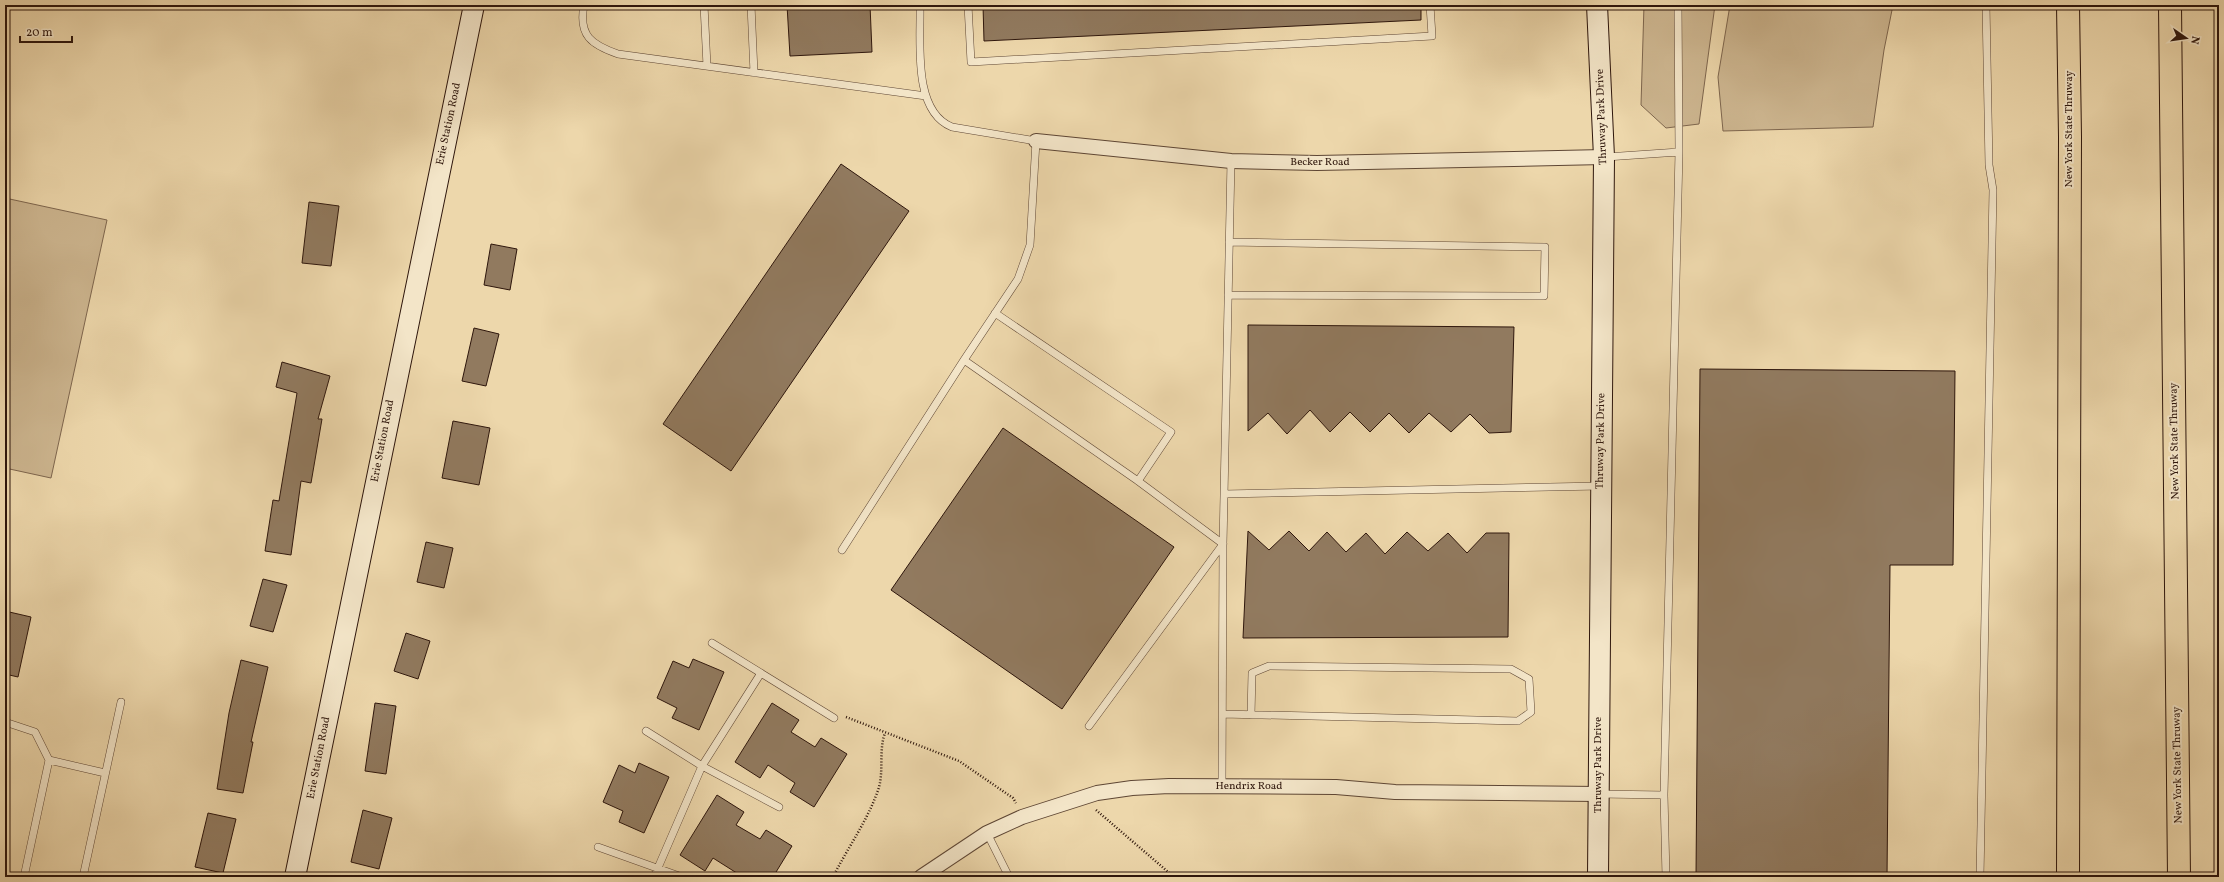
<svg xmlns="http://www.w3.org/2000/svg" width="2224" height="882" viewBox="0 0 2224 882" font-family="Vollkorn,serif">
<style>
.green{fill:#cdb690;stroke:#7e664e}
.building{fill:#917a5f;stroke:#2e160c}
.lines{fill:none;stroke-linecap:round;stroke-linejoin:round}
.service-casing{stroke:#5e4634;stroke-width:8}
.minor-casing{stroke:#5e4634;stroke-width:16}
.secondary-casing{stroke:#2e160c;stroke-width:22}
.motorway-casing{stroke:#2e160c;stroke-width:24}
.path{stroke:#2e160c;stroke-width:2.5;stroke-dasharray:1 2;stroke-linecap:butt}
.service{stroke:#f3e5c8;stroke-width:7}
.minor{stroke:#f3e5c8;stroke-width:14}
.secondary{stroke:#f3e5c8;stroke-width:20}
.motorway{stroke:#edd7ab;stroke-width:22}
.labels{text-anchor:middle;dominant-baseline:central;stroke-width:4;stroke-linejoin:round;paint-order:stroke}
.street-label{font-size:11px;fill:#2e160c;stroke:#f3e5c8}
</style>
<rect width="100%" height="100%" fill="#edd7ab"/>
<filter id="stains"><feTurbulence type="fractalNoise" baseFrequency=".005" numOctaves="4"/><feColorMatrix values="0 0 0 0 .2 0 0 0 0 .09 0 0 0 0 .02 0 0 0 .5 -.17"/></filter>
<radialGradient id="worn" r=".72"><stop offset=".6" stop-color="#630" stop-opacity="0"/><stop offset="1" stop-color="#630" stop-opacity=".3"/></radialGradient>
<path class="green" d="M 1644,5 L 1715,5 L 1699,124 L 1666,128 L 1641,105 Z
M 1730,5 L 1893,5 L 1884,50 L 1873,127 L 1723,131 L 1718,77 Z
M 5,198 L 107,220 L 51,478 L 5,468 Z"/>
<path class="building" d="M 787,5 L 870,5 L 872,52 L 790,56 Z
M 983,5 L 1421,5 L 1421,20 L 984,41 Z
M 841,164 L 909,211 L 731,471 L 663,424 Z
M 309,202 L 339,206 L 331,266 L 302,263 Z
M 491,244 L 517,249 L 510,290 L 484,285 Z
M 1248,325 L 1514,327 L 1511,432 L 1489,433 L 1470,414 L 1451,432 L 1429,413 L 1409,433 L 1389,413 L 1370,432 L 1350,412 L 1330,432 L 1310,410 L 1287,434 L 1268,413 L 1248,431 Z
M 474,328 L 499,334 L 486,386 L 462,381 Z
M 282,362 L 330,376 L 318,419 L 322,419 L 311,483 L 301,481 L 291,555 L 265,551 L 273,500 L 279,501 L 297,393 L 276,387 Z
M 1700,369 L 1955,371 L 1953,565 L 1890,565 L 1887,877 L 1696,877 Z
M 453,421 L 490,428 L 479,485 L 442,478 Z
M 1003,428 L 1174,547 L 1062,709 L 891,590 Z
M 1248,531 L 1269,550 L 1289,531 L 1309,551 L 1327,532 L 1346,552 L 1366,533 L 1385,554 L 1407,532 L 1428,551 L 1448,533 L 1467,553 L 1486,533 L 1509,533 L 1508,637 L 1243,638 Z
M 426,542 L 453,548 L 444,588 L 417,582 Z
M 263,579 L 287,585 L 273,632 L 250,626 Z
M 5,611 L 31,617 L 18,677 L 5,674 Z
M 406,633 L 430,641 L 418,679 L 394,671 Z
M 693,659 L 724,672 L 699,730 L 672,718 L 677,708 L 657,698 L 673,661 L 689,668 Z
M 241,660 L 268,667 L 251,742 L 253,742 L 243,793 L 217,789 L 229,713 Z
M 375,703 L 396,706 L 386,774 L 365,771 Z
M 772,703 L 799,720 L 791,732 L 815,747 L 821,738 L 847,754 L 814,807 L 790,792 L 795,783 L 768,765 L 760,778 L 735,762 Z
M 639,763 L 669,777 L 644,833 L 619,822 L 623,811 L 603,802 L 619,765 L 635,773 Z
M 717,795 L 744,812 L 736,825 L 760,839 L 766,830 L 792,846 L 773,877 L 743,877 L 713,858 L 705,871 L 680,855 Z
M 363,810 L 392,818 L 379,869 L 351,862 Z
M 208,813 L 236,819 L 223,873 L 195,867 Z"/>
<g class="lines">
<g class="service-casing">
<path id="service" d="M 584,5 C 578,36 592,45 618,54 L 926,96
M 704,5 L 707,66
M 751,5 L 754,73
M 968,5 L 971,62 L 1432,36 L 1430,5
M 1606,157 L 1679,152
M 1228,295 L 1544,296 L 1545,247 L 1229,242
M 995,313 L 1171,432 L 1138,481
M 964,360 L 1138,481 L 1223,544 L 1089,726
M 1224,494 L 1600,486
M 842,550 L 964,360 L 1018,279 L 1030,245 L 1036,141 L 952,127 C 912,111 921,41 920,5
M 712,643 L 834,718
M 1223,714 L 1518,721 L 1531,712 L 1529,679 L 1511,669 L 1269,666 L 1252,673 L 1251,715
M 5,722 L 35,732 L 49,760 L 24,877
M 646,731 L 702,766 L 779,807
M 49,760 L 105,773
M 1222,786 L 1223,544 L 1231,161
M 1600,794 L 1664,795
M 987,833 L 1009,877
M 598,847 L 682,877
M 83,877 L 121,702
M 654,877 L 702,766 L 761,673
M 1666,877 L 1664,795 L 1679,152 L 1678,5
M 1980,877 L 1993,190 L 1989,165 L 1986,5"/>
</g>
<g class="minor-casing">
<path id="minor" d="M 1036,141 L 1231,161 L 1317,163 L 1604,157
M 921,877 L 987,833 L 1022,817 L 1097,793 L 1132,788 L 1169,786 L 1336,787 L 1395,792 L 1598,794"/>
</g>
<g class="secondary-casing">
<path id="secondary" d="M 1597,5 L 1604,157 L 1598,877
M 295,877 L 474,5"/>
</g>
<g class="motorway-casing">
<path id="motorway" d="M 2068,5 L 2070,137 L 2068,877
M 2170,5 L 2179,877"/>
</g>
<path class="path" d="M 846,717 L 959,761 L 1013,798 L 1016,803
M 1096,810 L 1174,877
M 833,877 C 847,849 866,823 877,793 C 885,774 878,752 885,733"/>
<use href="#service" class="service"/>
<use href="#minor" class="minor"/>
<use href="#secondary" class="secondary"/>
<use href="#motorway" class="motorway"/>
</g>
<g class="labels">
<g class="street-label">
<text transform="translate(1602 117) rotate(-92)">Thruway Park Drive</text>
<text transform="translate(449 124) rotate(-78)">Erie Station Road</text>
<text transform="translate(2069 129) rotate(-90)">New York State Thruway</text>
<text x="1320" y="162">Becker Road</text>
<text transform="translate(383 441) rotate(-79)">Erie Station Road</text>
<text transform="translate(1601 441) rotate(-89)">Thruway Park Drive</text>
<text transform="translate(2175 441) rotate(-91)">New York State Thruway</text>
<text transform="translate(319 758) rotate(-79)">Erie Station Road</text>
<text transform="translate(1598 765) rotate(-90)">Thruway Park Drive</text>
<text transform="translate(2178 765) rotate(-91)">New York State Thruway</text>
<text x="1249" y="786">Hendrix Road</text>
</g>
</g>
<rect width="2224" height="882" fill="none" stroke="#edd7ab" stroke-width="20"/>
<rect x="6" y="6" width="2212" height="870" fill="none" stroke="#2e160c" stroke-width="2"/>
<rect x="10" y="10" width="2204" height="862" fill="none" stroke="#2e160c"/>
<g transform="translate(2186 38) rotate(103)" stroke="#f3e5c8" stroke-width="3" paint-order="stroke">
<path d="M0-3L7 15L0 10L-7 15Z" fill="#2e160c"/>
<text y="-6" font-size="11" font-weight="bold" text-anchor="middle" fill="#2e160c">N</text>
</g>
<path d="M20 36v6h52v-6" fill="none" stroke="#2e160c" stroke-width="2"/>
<text x="26" y="36" font-size="12" fill="#2e160c" stroke="#f3e5c8" stroke-width="3" paint-order="stroke">20 m</text>
<rect width="100%" height="100%" filter="url(#stains)"/>
<rect width="100%" height="100%" fill="url(#worn)"/>
</svg>
